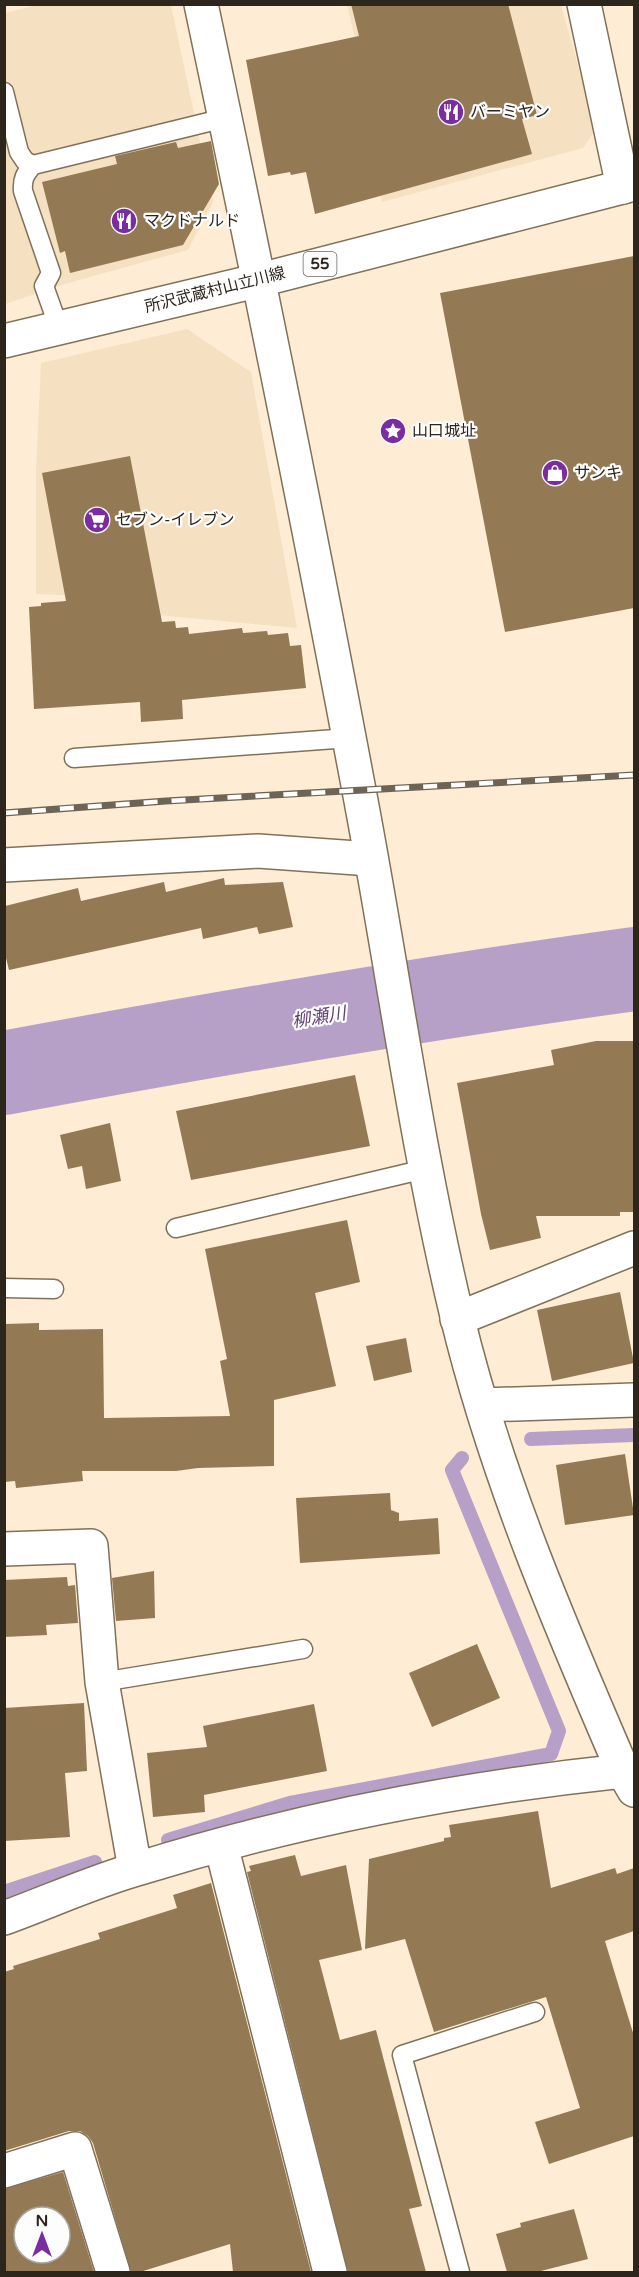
<svg xmlns="http://www.w3.org/2000/svg" width="639" height="2277" viewBox="0 0 639 2277" font-family="'Varela Round','Noto Sans JP',sans-serif">
<style>
.built{fill:#f6e0c2}
.lines{fill:none;stroke-linecap:round;stroke-linejoin:round}
.stream{stroke:#b7a0c7;stroke-width:14}
.river{stroke:#b7a0c7;stroke-width:84}
.building{fill:#937a55;fill-rule:evenodd}
.lane-casing{stroke:#80715a;stroke-width:21}
.street-casing{stroke:#80715a;stroke-width:36}
.secondary-casing{stroke:#80715a;stroke-width:36}
.primary-casing{stroke:#80715a;stroke-width:36}
.lane{stroke:#fff;stroke-width:18}
.street{stroke:#fff;stroke-width:33}
.secondary{stroke:#fff;stroke-width:33}
.primary{stroke:#fff;stroke-width:33}
.rail-casing{stroke:#6e6456;stroke-width:7}
.rail{stroke:#fdfdfd;stroke-width:4.5;stroke-dasharray:14;stroke-linecap:butt}
.labels{text-anchor:middle;dominant-baseline:central;stroke-width:4.5;stroke-linejoin:round;paint-order:stroke}
.shield{fill:#fdfdfd;stroke:#6b6660;stroke-width:1.5}
.shield-label{font-size:15px;font-weight:bold;fill:#2d261d}
.poi-label{font-size:16px;fill:#2d261d;stroke:#fdfdfd;text-anchor:start}
.street-label{font-size:16px;fill:#2d261d;stroke:#fdfdfd}
.water-label{font-size:18px;font-style:italic;fill:#634377;stroke:#fdfdfd}
</style>
<rect width="100%" height="100%" fill="#feedd4"/>
<path class="built" d="M 37,5 L 171,5 L 213,202 L 188,250 L 68,283 L 5,304 L 5,13 Z
M 347,5 L 561,5 L 596,129 L 583,148 L 382,202 L 362,118 L 373,116 Z
M 187,329 L 251,372 L 297,628 L 145,614 L 145,598 L 36,594 L 36,469 L 41,363 Z"/>
<g class="lines">
<path class="stream" d="M 531,1439 L 634,1435
M 168,1840 L 290,1803 L 551,1754 L 559,1731 L 452,1470 L 462,1458
M 4,1892 L 95,1862"/>
<path class="river" d="M 4,1073 C 214,1034 423,998 634,969"/>
</g>
<path class="building" d="M 351,4 L 508,4 L 537,115 L 522,119 L 532,154 L 315,214 L 306,172 L 291,175 L 290,172 L 268,176 L 246,60 L 359,36 Z
M 211,141 L 219,184 L 183,245 L 70,273 L 65,251 L 60,253 L 42,182 L 117,164 L 115,156 L 176,142 L 178,148 Z
M 634,256 L 634,608 L 505,632 L 440,293 Z
M 130,456 L 162,622 L 175,621 L 176,628 L 188,627 L 189,634 L 242,628 L 243,633 L 267,631 L 268,635 L 288,633 L 290,646 L 301,645 L 306,688 L 182,700 L 183,719 L 141,722 L 140,702 L 34,709 L 29,607 L 41,606 L 41,603 L 66,601 L 42,473 Z
M 224,878 L 225,885 L 283,882 L 293,927 L 259,934 L 257,927 L 203,939 L 201,928 L 9,970 L 4,950 L 5,906 L 78,888 L 81,901 L 164,882 L 166,892 Z
M 596,1041 L 634,1041 L 634,1212 L 620,1212 L 620,1216 L 536,1216 L 541,1238 L 490,1250 L 481,1214 L 457,1083 L 554,1065 L 551,1050 Z
M 355,1075 L 370,1146 L 191,1180 L 176,1111 Z
M 110,1123 L 121,1181 L 86,1189 L 82,1166 L 68,1169 L 60,1135 Z
M 347,1220 L 360,1282 L 315,1293 L 336,1386 L 274,1400 L 274,1466 L 198,1468 L 176,1471 L 82,1471 L 83,1481 L 16,1488 L 15,1481 L 4,1482 L 4,1324 L 39,1323 L 39,1330 L 103,1329 L 104,1418 L 230,1416 L 220,1361 L 227,1359 L 205,1249 Z
M 620,1292 L 634,1363 L 552,1381 L 537,1310 Z
M 406,1338 L 412,1372 L 374,1381 L 366,1346 Z
M 625,1454 L 634,1515 L 565,1525 L 556,1465 Z
M 390,1493 L 391,1510 L 399,1513 L 399,1521 L 438,1518 L 440,1554 L 300,1563 L 296,1498 Z
M 154,1571 L 155,1618 L 116,1621 L 112,1578 Z
M 67,1577 L 68,1586 L 75,1585 L 78,1623 L 46,1625 L 47,1635 L 4,1637 L 4,1580 Z
M 477,1644 L 500,1698 L 432,1727 L 409,1673 Z
M 84,1703 L 87,1771 L 65,1773 L 70,1837 L 4,1841 L 4,1708 Z
M 314,1704 L 327,1771 L 204,1795 L 205,1812 L 153,1817 L 147,1753 L 207,1747 L 203,1726 Z
M 538,1811 L 551,1888 L 615,1868 L 617,1874 L 634,1868 L 634,1931 L 605,1941 L 634,2036 L 634,2136 L 549,2164 L 535,2122 L 580,2108 L 546,1997 L 434,2032 L 405,1939 L 365,1949 L 369,1859 L 444,1841 L 444,1838 L 451,1837 L 449,1825 Z
M 295,1855 L 301,1876 L 346,1865 L 362,1950 L 319,1960 L 340,2040 L 376,2030 L 422,2206 L 409,2209 L 426,2272 L 348,2272 L 247,1872 L 251,1871 L 249,1866 Z
M 211,1883 L 311,2272 L 233,2272 L 230,2244 L 140,2272 L 131,2272 L 93,2143 L 88,2136 L 80,2131 L 69,2131 L 4,2151 L 4,1972 L 14,1969 L 13,1966 L 100,1939 L 98,1933 L 177,1908 L 173,1895 Z
M 63,2172 L 94,2272 L 4,2272 L 4,2189 ZM 24,2217 L 60,2217 L 60,2253 L 24,2253 Z
M 574,2209 L 588,2259 L 537,2272 L 507,2272 L 496,2234 L 521,2227 L 520,2223 Z"/>
<g class="lines">
<g class="lane-casing">
<path id="lane" d="M 4,92 L 19,152 L 25,161 L 33,165
M 59,328 L 44,286 L 51,273 L 23,191 C 22,179 25,174 33,165 L 225,118
M 74,758 L 349,738
M 176,1228 L 425,1169
M 4,1288 L 54,1289
M 102,1682 L 303,1649
M 460,2272 L 402,2055 L 535,2012"/>
</g>
<g class="street-casing">
<path id="street" d="M 584,4 L 623,187
M 4,865 L 258,851 L 371,859
M 457,1319 L 634,1248
M 482,1405 L 634,1400
M 4,1549 L 91,1546 L 102,1682 L 135,1869
M 221,1845 L 330,2272
M 4,1918 C 48,1902 92,1882 137,1869 C 295,1820 459,1788 623,1771
M 4,2171 L 75,2149 L 113,2272"/>
</g>
<g class="secondary-casing">
<path id="secondary" d="M 201,4 C 256,264 309,524 358,785 C 392,962 415,1141 457,1316 C 495,1474 559,1623 623,1771 L 634,1790"/>
</g>
<g class="primary-casing">
<path id="primary" d="M 4,341 L 260,280 L 634,184"/>
</g>
<use href="#lane" class="lane"/>
<use href="#street" class="street"/>
<use href="#secondary" class="secondary"/>
<use href="#primary" class="primary"/>
<g class="rail-casing">
<path id="rail" d="M 4,813 L 166,801 L 634,775"/>
</g>
<use href="#rail" class="rail"/>
</g>
<defs>
<g id="restaurant-disc" transform="scale(1.35)"><circle r="9.5" fill="#792d9f" stroke="#fdfdfd"/><path d="M-5-6h1v4h1v-4h1v4h1v-4h1v5L-1.5 .5V6h-2V.5L-5-1ZM5-6V6H3V1.5H1.5Q1.5-4 5-6Z" fill="#fff"/></g>
<g id="sight-disc" transform="scale(1.35)"><circle r="9.5" fill="#792d9f" stroke="#fdfdfd"/><path d="M0-6L1.8-2.2L6-1.7L2.9 1.2L3.7 5.4L0 3.3L-3.7 5.4L-2.9 1.2L-6-1.7L-1.8-2.2Z" fill="#fff"/></g>
<g id="shop-disc" transform="scale(1.35)"><circle r="9.5" fill="#792d9f" stroke="#fdfdfd"/><path d="M-5-2.5h2.3a2.7 3.5 0 0 1 5.4 0H5L5.5 6h-11ZM-1.5-2.5h3a1.5 2.3 0 0 0-3 0Z" fill="#fff"/></g>
<g id="supermarket-disc" transform="scale(1.35)"><circle r="9.5" fill="#792d9f" stroke="#fdfdfd"/><path d="M-6-5.5h2.5l.6 2H6L4.5 2H-2.5L-4.4-4H-6ZM-1.5 3.2a1.3 1.3 0 1 0 .1 0ZM3 3.2a1.3 1.3 0 1 0 .1 0Z" fill="#fff"/></g>
</defs>
<g fill-rule="evenodd">
<use href="#restaurant-disc" x="451" y="112"/>
<use href="#restaurant-disc" x="124" y="221"/>
<use href="#sight-disc" x="393" y="431"/>
<use href="#shop-disc" x="555" y="473"/>
<use href="#supermarket-disc" x="97" y="520"/>
</g>
<g class="labels">
<rect class="shield" x="303.5" y="252" width="33" height="24" rx="4.5"/>
<g class="shield-label">
<text x="320" y="264">55</text>
</g>
<g class="poi-label">
<text x="470" y="112">バーミヤン</text>
<text x="144" y="221">マクドナルド</text>
<text x="412" y="431">山口城址</text>
<text x="574" y="473">サンキ</text>
<text x="116" y="520">セブン-イレブン</text>
</g>
<g class="street-label">
<text transform="translate(215 290) rotate(-14)">所沢武蔵村山立川線</text>
</g>
<g class="water-label">
<text transform="translate(319 1017) rotate(-9)">柳瀬川</text>
</g>
</g>
<rect width="639" height="2277" fill="none" stroke="#2d261d" stroke-width="12"/>
<g transform="translate(42 2235)"><circle r="28" fill="#fdfdfd" stroke="#aaa7a3" stroke-width="1.5"/>
<path d="M0-4.5L10 22L0 15L-10 22Z" fill="#792d9f"/>
<text y="-9" font-size="16" font-weight="bold" text-anchor="middle" fill="#2d261d">N</text>
</g>
</svg>
